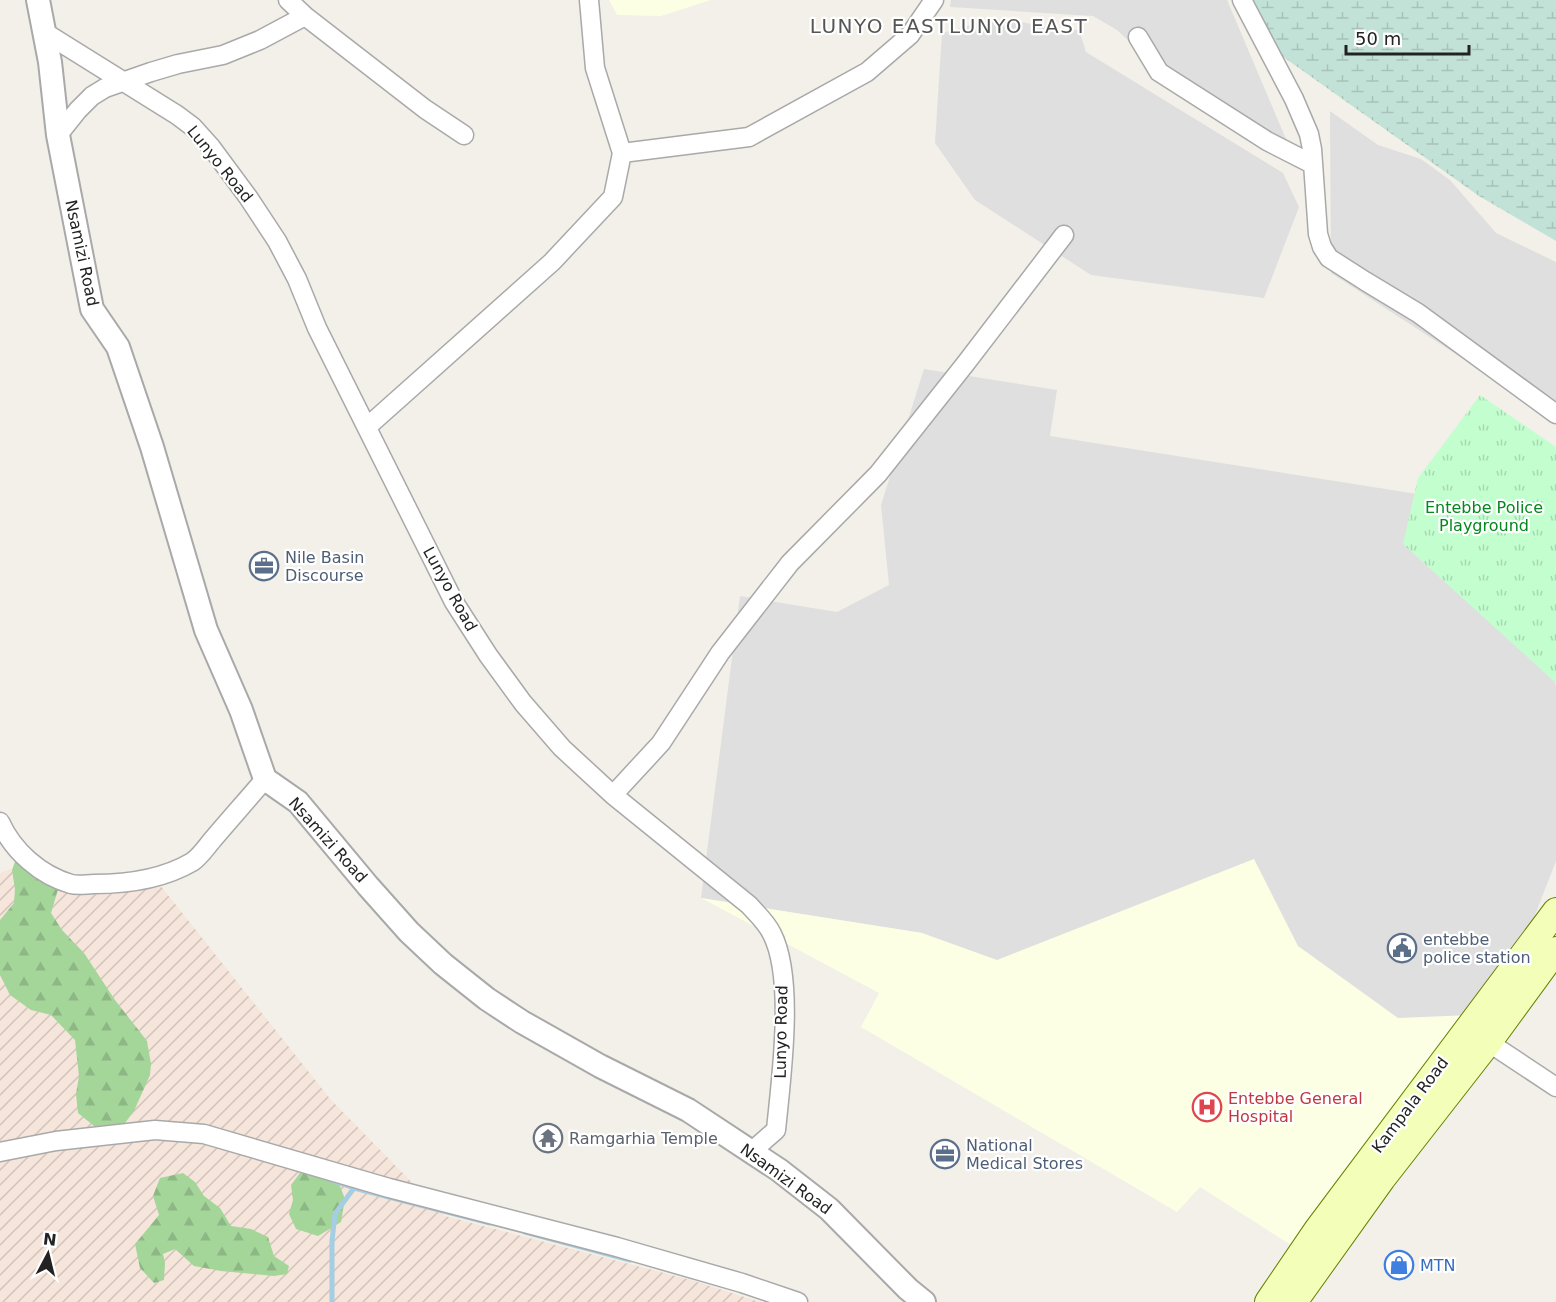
<svg xmlns="http://www.w3.org/2000/svg" width="1556" height="1302" viewBox="0 0 1556 1302" font-family="'DejaVu Sans',sans-serif">
<style>
.residential{fill:#e0dfdf}
.education{fill:#fcffe4}
.military{fill:url(#military-furrows)}
.forest{fill:url(#forest-firs)}
.wetland{fill:url(#wetland-marsh)}
.park{fill:url(#park-tufts)}
.lines{fill:none;stroke-linecap:round;stroke-linejoin:round}
.stream{stroke:#a5cee3;stroke-width:5}
.minor-casing{stroke:#a9a9a9;stroke-width:21}
.tertiary-casing{stroke:#a9a9a9;stroke-width:26}
.secondary-casing{stroke:#648100;stroke-width:28}
.minor{stroke:#fff;stroke-width:18}
.tertiary{stroke:#fff;stroke-width:22}
.secondary{stroke:#f3ffb9;stroke-width:26}
.labels{text-anchor:middle;dominant-baseline:central;stroke-width:4.5;stroke-linejoin:round;paint-order:stroke}
.street-label{font-size:16px;fill:#222;stroke:#fff}
.park-label{font-size:16px;fill:#03881d;stroke:#fff}
.service-label{font-size:16px;fill:#4e5e75;stroke:#fff;text-anchor:start}
.health-label{font-size:16px;fill:#be3a42;stroke:#fff;text-anchor:start}
.worship-label{font-size:16px;fill:#5b616d;stroke:#fff;text-anchor:start}
.shop-label{font-size:16px;fill:#366cbe;stroke:#fff;text-anchor:start}
.quarter-label{font-size:20px;letter-spacing:1.5px;fill:#555;stroke:#fff}
</style>
<defs>
<pattern id="military-furrows" width="10" height="10" patternUnits="userSpaceOnUse" patternTransform="scale(1.5)"><rect width="10" height="10" fill="#f5e5db"/><path d="M-1 1l2-2M0 10L10 0M9 11l2-2" fill="none" stroke="#d2c4bc"/></pattern>
<pattern id="forest-firs" width="22" height="20" patternUnits="userSpaceOnUse" patternTransform="scale(1.5)"><rect width="22" height="20" fill="#a4d599"/><path d="M5 1l3.5 6h-7zM16 11l3.5 6h-7z" fill="#8db784"/></pattern>
<pattern id="wetland-marsh" width="20" height="14" patternUnits="userSpaceOnUse" patternTransform="scale(1.5)"><rect width="20" height="14" fill="#c3e2d7"/><path d="M1 5h8M5 5V1M11 12h8M15 12V8" fill="none" stroke="#a7c2b8"/></pattern>
<pattern id="park-tufts" width="24" height="20" patternUnits="userSpaceOnUse" patternTransform="scale(1.5)"><rect width="24" height="20" fill="#c3fecf"/><path d="M3 7l-1-3M5 7V3M7 7l1-3M15 17l-1-3M17 17v-4M19 17l1-3" fill="none" stroke="#a7d9b1"/></pattern>
</defs>
<rect width="100%" height="100%" fill="#f2f0e8"/>
<path class="residential" d="M 951,0 L 1227,0 L 1289,146 L 1149,60 L 1117,30 L 1093,16 L 950,7 Z
M 993,19 L 1021,22 L 1058,29 L 1079,30 L 1086,52 L 1283,173 L 1299,207 L 1264,298 L 1091,275 L 975,200 L 935,143 L 942,33 Z
M 1330,111 L 1378,145 L 1421,159 L 1450,180 L 1496,233 L 1556,262 L 1556,419 L 1331,273 Z
M 924,369 L 1057,390 L 1050,436 L 1556,516 L 1556,594 L 1548,658 L 1556,686 L 1556,861 L 1507,987 L 1232,1191 L 922,933 L 701,898 L 740,596 L 837,612 L 889,585 L 881,505 Z"/>
<path class="education" d="M 609,0 L 711,0 L 661,16 L 617,15 Z
M 1254,859 L 1298,946 L 1398,1018 L 1496,1014 L 1294,1247 L 1200,1187 L 1177,1212 L 861,1027 L 879,993 L 701,898 L 922,933 L 997,960 Z"/>
<path class="military" d="M 25,864 L 62,892 L 160,885 L 331,1100 L 445,1216 L 691,1280 L 760,1302 L 0,1302 L 0,873 Z"/>
<path class="forest" d="M 18,853 L 62,876 L 51,913 L 62,930 L 84,953 L 115,1000 L 147,1041 L 151,1064 L 150,1075 L 134,1111 L 122,1127 L 94,1126 L 78,1113 L 76,1094 L 79,1076 L 75,1040 L 51,1015 L 31,1010 L 10,995 L 0,975 L 0,920 L 14,903 L 15,889 L 12,870 Z
M 310,1170 L 338,1181 L 345,1199 L 341,1222 L 318,1236 L 296,1229 L 289,1214 L 293,1200 L 291,1185 L 300,1173 Z
M 183,1173 L 195,1182 L 204,1196 L 220,1208 L 231,1226 L 251,1229 L 268,1237 L 274,1256 L 289,1266 L 287,1274 L 274,1276 L 221,1271 L 194,1266 L 175,1249 L 163,1254 L 165,1263 L 164,1280 L 154,1283 L 140,1268 L 135,1244 L 159,1215 L 153,1196 L 160,1178 Z"/>
<path class="wetland" d="M 1241,0 L 1556,0 L 1556,241 L 1479,196 L 1261,41 Z"/>
<path class="park" d="M 1480,395 L 1556,447 L 1556,683 L 1403,544 L 1418,478 Z"/>
<g class="lines">
<path class="stream" d="M 331,1180 L 354,1188 L 490,1223
M 525,1232 L 630,1260
M 332,1302 L 332,1241 L 335,1214 L 354,1188"/>
<g class="minor-casing">
<path id="minor" d="M 288,0 L 305,16 L 425,109 L 464,135
M 1242,0 L 1294,99 L 1309,134 L 1312,149 L 1318,234 L 1322,247 L 1329,258 L 1365,281 L 1418,313 L 1556,414
M 44,32 L 177,115 L 193,127 L 211,147 L 248,197 L 277,241 L 297,279 L 317,328 L 454,602 L 488,655 L 523,703 L 562,748 L 613,795 L 749,905 C 757,914 767,923 772,934 C 795,979 781,1079 776,1130 L 751,1152
M 1138,37 L 1159,72 L 1267,141 L 1312,164
M 58,135 L 78,110 L 92,96 L 105,88 L 151,72 L 178,64 L 223,55 L 260,40 L 305,16
M 622,153 L 749,137 L 867,72 L 910,35 L 934,0
M 367,427 L 552,262 L 613,197 L 622,153 L 595,68 L 589,0
M 613,795 L 661,743 L 720,653 L 790,563 L 878,474 L 966,363 L 1064,235
M 0,822 C 13,851 40,875 71,884 C 78,886 87,884 94,884 C 127,884 163,879 192,862 C 200,857 207,846 214,838 C 231,818 248,799 265,779
M 1479,1036 L 1556,1087
M 0,1152 L 56,1141 L 155,1130 L 204,1134 L 389,1188 L 617,1247 L 742,1283 L 798,1302"/>
</g>
<g class="tertiary-casing">
<path id="tertiary" d="M 38,0 L 50,62 L 58,135 L 92,309 L 118,347 L 152,447 L 206,630 L 241,710 L 265,779 L 298,802 L 368,886 L 409,932 L 443,964 L 487,999 L 522,1022 L 600,1066 L 688,1110 L 779,1170 L 829,1209 L 908,1289 L 924,1302"/>
</g>
<g class="secondary-casing">
<path id="secondary" d="M 1268,1302 L 1317,1230 L 1556,911
M 1294,1302 L 1382,1179 L 1488,1043 L 1556,950"/>
</g>
<use href="#minor" class="minor"/>
<use href="#tertiary" class="tertiary"/>
<use href="#secondary" class="secondary"/>
</g>
<defs>
<g id="office-ring" transform="scale(1.5)"><circle r="9.5" fill="#fff" stroke="#5c6f8a" stroke-width="1.5"/><path d="M-6-3h4V-5.5h4V-3h4V5H-6ZM-1-4.5V-3h2v-1.5ZM-6 0V1H6V0Z" fill="#5c6f8a"/></g>
<g id="civic-ring" transform="scale(1.5)"><circle r="9.5" fill="#fff" stroke="#5c6f8a" stroke-width="1.5"/><path d="M-.6-6.5H3V-4.5H.6V-3L4-1V1h2V6H-6V1h2V-1L-.6-3ZM-1.2 2.5V6h2.4V2.5Z" fill="#5c6f8a"/></g>
<g id="hospital-ring" transform="scale(1.5)"><circle r="9.5" fill="#fff" stroke="#e0444e" stroke-width="1.5"/><path d="M-5-5h3v3.5h4V-5h3V5h-3V1.5h-4V5h-3Z" fill="#e0444e"/></g>
<g id="temple-ring" transform="scale(1.5)"><circle r="9.5" fill="#fff" stroke="#6b7280" stroke-width="1.5"/><path d="M0-6L5-2H3V0L6.5 2.5H4V6H1.5V3h-3V6H-4V2.5H-6.5L-3 0V-2H-5Z" fill="#6b7280"/></g>
<g id="shop-ring" transform="scale(1.5)"><circle r="9.5" fill="#fff" stroke="#3f7fe0" stroke-width="1.5"/><path d="M-5-2.5h2.3a2.7 3.5 0 0 1 5.4 0H5L5.5 6h-11ZM-1.5-2.5h3a1.5 2.3 0 0 0-3 0Z" fill="#3f7fe0"/></g>
</defs>
<g fill-rule="evenodd">
<use href="#office-ring" x="264" y="566"/>
<use href="#civic-ring" x="1402" y="948"/>
<use href="#hospital-ring" x="1207" y="1107"/>
<use href="#temple-ring" x="548" y="1138"/>
<use href="#office-ring" x="945" y="1154"/>
<use href="#shop-ring" x="1399" y="1265"/>
</g>
<g class="labels">
<g class="street-label">
<text transform="translate(220 164) rotate(51)">Lunyo Road</text>
<text transform="translate(82 253) rotate(78)">Nsamizi Road</text>
<text transform="translate(450 589) rotate(61)">Lunyo Road</text>
<text transform="translate(328 840) rotate(48)">Nsamizi Road</text>
<text transform="translate(781 1032) rotate(-89)">Lunyo Road</text>
<text transform="translate(1410 1105) rotate(-53)">Kampala Road</text>
<text transform="translate(786 1179) rotate(36)">Nsamizi Road</text>
</g>
<g class="park-label">
<text x="1484" y="507">Entebbe Police<tspan x="1484" dy="18">Playground</tspan></text>
</g>
<g class="service-label">
<text x="285" y="557">Nile Basin<tspan x="285" dy="18">Discourse</tspan></text>
<text x="1423" y="939">entebbe<tspan x="1423" dy="18">police station</tspan></text>
<text x="966" y="1145">National<tspan x="966" dy="18">Medical Stores</tspan></text>
</g>
<g class="health-label">
<text x="1228" y="1098">Entebbe General<tspan x="1228" dy="18">Hospital</tspan></text>
</g>
<g class="worship-label">
<text x="569" y="1138">Ramgarhia Temple</text>
</g>
<g class="shop-label">
<text x="1420" y="1265">MTN</text>
</g>
<g class="quarter-label">
<text x="949" y="26">LUNYO EASTLUNYO EAST</text>
</g>
</g>
<g transform="translate(48 1254) rotate(7)" stroke="#ffffff" stroke-width="4.5" paint-order="stroke">
<path d="M0-4.5L10 22L0 15L-10 22Z" fill="#222222"/>
<text y="-9" font-size="16" font-weight="bold" text-anchor="middle" fill="#222222">N</text>
</g>
<path d="M1346 45v9h123v-9" fill="none" stroke="#222222" stroke-width="3"/>
<text x="1355" y="45" font-size="18" fill="#222222" stroke="#ffffff" stroke-width="4.5" paint-order="stroke">50 m</text>
</svg>
